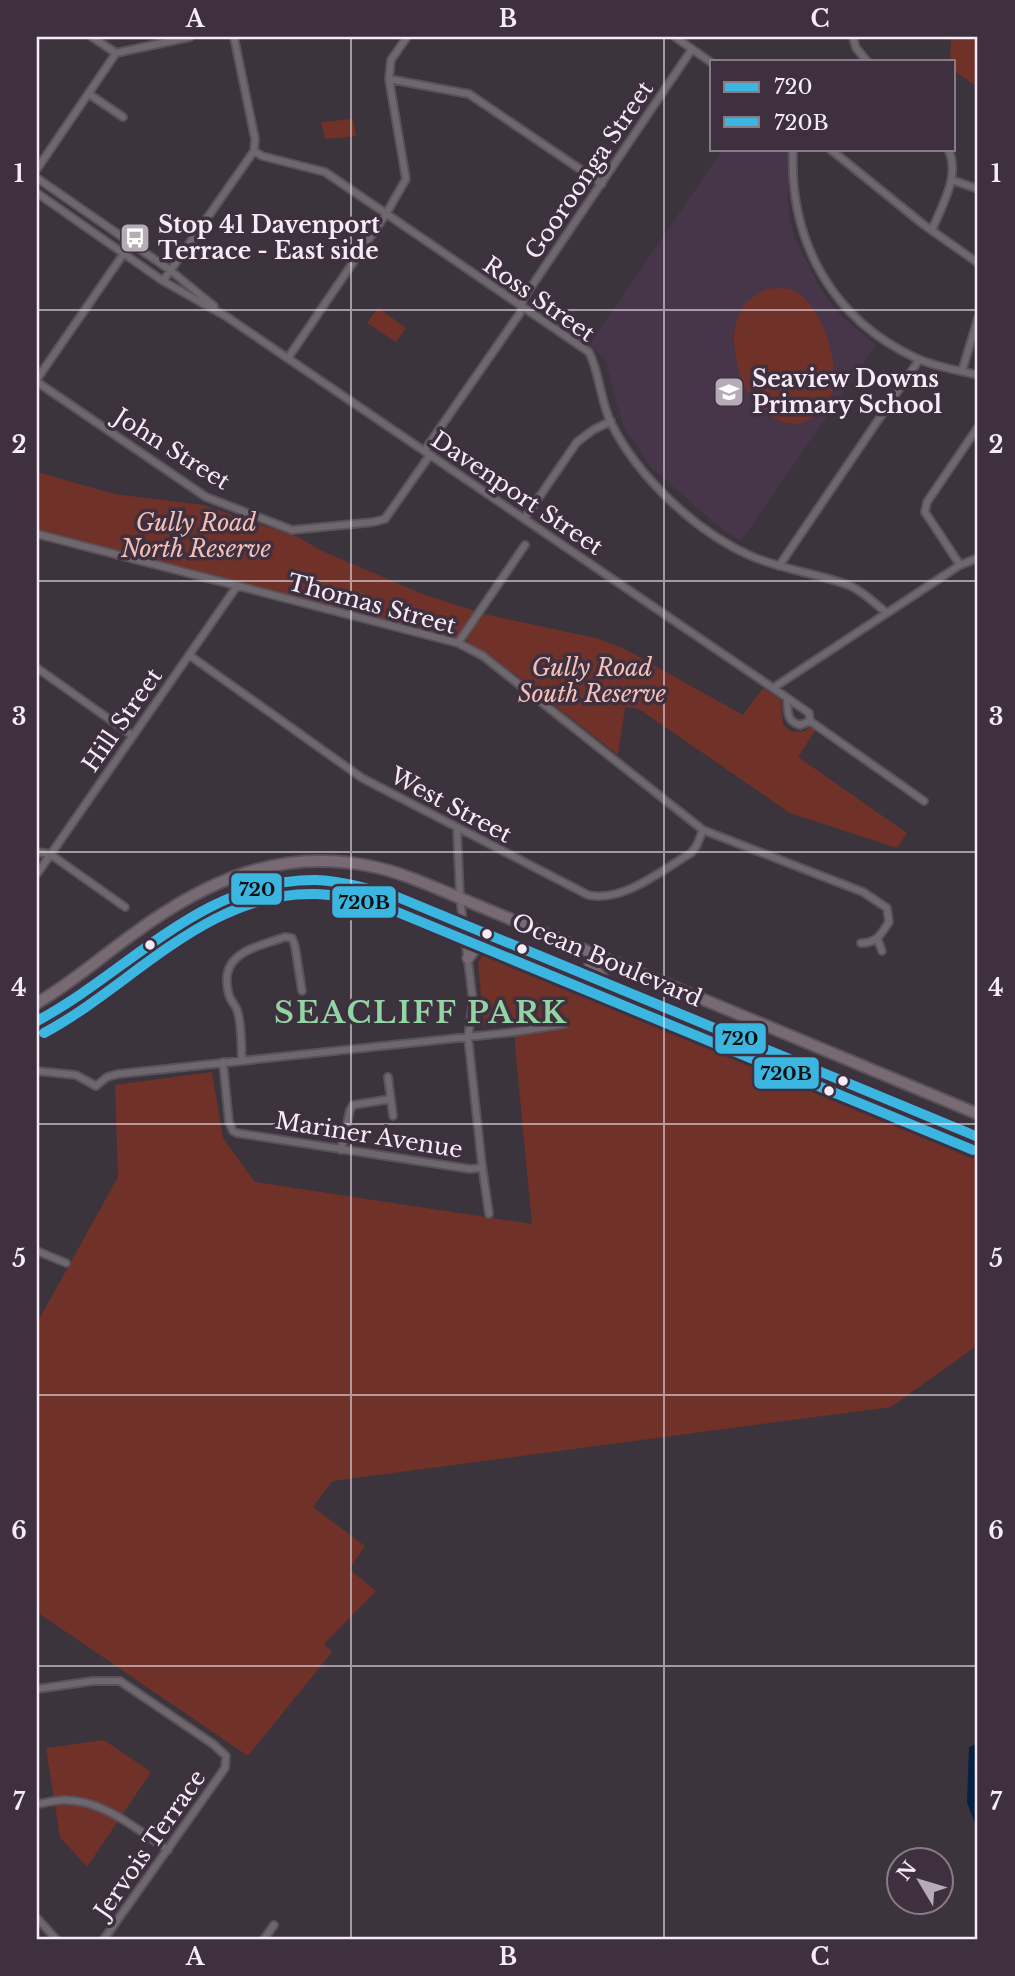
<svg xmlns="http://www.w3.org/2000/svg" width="1015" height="1976" viewBox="0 0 1015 1976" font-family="'Libre Baskerville',serif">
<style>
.built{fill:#473549}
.green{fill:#703128}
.water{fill:#062141}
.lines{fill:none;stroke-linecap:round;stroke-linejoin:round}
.minor-casing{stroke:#59525a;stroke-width:10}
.primary-casing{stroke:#59525a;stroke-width:14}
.minor{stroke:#6e686e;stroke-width:6}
.primary{stroke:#786a73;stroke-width:10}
.bus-1-casing{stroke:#3f3040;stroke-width:16}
.bus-2-casing{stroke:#3f3040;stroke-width:16}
.bus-1{stroke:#3ab6e1;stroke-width:10}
.bus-2{stroke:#3ab6e1;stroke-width:10}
.grid{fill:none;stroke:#f6ecf7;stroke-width:2;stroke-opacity:0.55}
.bus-dot{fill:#f6ecf7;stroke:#3f3040;stroke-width:2.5}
.labels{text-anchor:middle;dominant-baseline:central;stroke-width:7;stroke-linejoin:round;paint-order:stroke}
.street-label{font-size:23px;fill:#f6ecf7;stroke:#3f3040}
.poi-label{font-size:23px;font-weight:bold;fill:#f6ecf7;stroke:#3f3040;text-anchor:start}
.park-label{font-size:23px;font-style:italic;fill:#f5c0b6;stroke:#3f3040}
.district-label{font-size:30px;font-weight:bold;letter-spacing:2px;fill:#90d5a2;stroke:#3f3040}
.line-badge{stroke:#3f3040;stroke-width:2.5}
.pale-badge-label{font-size:19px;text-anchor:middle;font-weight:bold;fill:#111}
.neatline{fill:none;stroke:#f6ecf7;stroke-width:2.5}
.grid-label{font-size:23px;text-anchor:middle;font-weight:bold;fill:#f6ecf7}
</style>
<rect width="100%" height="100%" fill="#3c343c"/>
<path class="built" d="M 723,149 L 790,149 L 788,197 L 789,214 L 794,236 L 821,290 L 840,315 L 876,345 L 741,541 L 719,527 L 651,467 L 623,425 L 605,359 L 589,345 Z"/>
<path class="green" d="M 951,37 L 978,37 L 978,87 L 954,71 L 954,61 L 950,61 Z
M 353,119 L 356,136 L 325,139 L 321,122 Z
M 765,289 C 773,289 785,287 792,290 C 821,300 841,366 832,393 C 827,406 819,414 808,420 C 795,428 781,423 769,415 C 744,397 736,370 734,341 C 733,331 738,314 744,305 C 749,299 759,294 765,289 Z
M 378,308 L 406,328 L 396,342 L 367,323 Z
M 37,472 L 114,494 L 203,505 L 298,537 L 322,551 L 425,595 L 475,611 L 456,639 L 37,530 Z
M 484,614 L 595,638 L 623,648 L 743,715 L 763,688 L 781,700 L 783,725 L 793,732 L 805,731 L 811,726 L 816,729 L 798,757 L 907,833 L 897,848 L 790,813 L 639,709 L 625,707 L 618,755 L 490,655 L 469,644 L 467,638 Z
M 504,948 L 978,1149 L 978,1345 L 891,1407 L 332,1481 L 313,1507 L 365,1546 L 349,1569 L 376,1591 L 324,1644 L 332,1652 L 248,1756 L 37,1612 L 37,1323 L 118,1177 L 115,1085 L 212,1072 L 223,1138 L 255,1182 L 532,1224 L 515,1045 L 515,1021 L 484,1026 L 478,963 L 485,951 Z
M 104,1740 L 151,1772 L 87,1867 L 60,1837 L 46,1748 Z"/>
<path class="water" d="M 978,1743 L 978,1832 L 967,1802 L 969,1747 Z"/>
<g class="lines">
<g class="minor-casing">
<path id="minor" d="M 92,37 L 116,53 L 190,37
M 675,37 L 712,63
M 853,37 L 856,48 L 867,61
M 389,79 L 469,94 L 602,184
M 89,94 L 123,117
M 793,149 C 789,240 831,319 916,358 C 935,367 958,370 978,375
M 830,149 L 924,225 L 978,263
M 254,151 L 262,156 L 325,172 L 589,352 C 600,374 600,400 611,423 C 638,477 696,532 751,556 C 783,570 816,573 848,585 C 862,590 875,604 887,613
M 37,169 L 116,53
M 37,178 L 170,270 L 214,306
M 952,180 L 978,189
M 37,193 L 163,281 L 227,317 L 773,688 L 809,713 L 810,721
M 932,230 C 942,205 961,175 948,149
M 163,281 L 254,151 L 255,139 L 234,37
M 288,358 L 386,214 L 406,179 L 389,79 L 391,60 L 407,37
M 962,371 L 978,318
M 37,379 L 131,243
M 37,382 L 206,497 L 292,530 L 374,522 L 385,519 L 430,455
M 424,451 L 520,313 L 523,299 L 692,49
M 524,519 L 577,442 L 593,430 L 611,421
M 37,534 L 458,643 L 483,656 L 703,830 L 863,892 L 887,908 L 889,922 C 881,934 877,943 861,943
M 960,565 L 925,512 L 927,502 L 978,427
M 779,566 L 919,360
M 458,643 L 525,545
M 189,655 L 362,778 L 588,895 C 623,903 662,870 691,853 L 697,845 L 703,830
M 37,668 L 133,736
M 773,688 L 960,565 L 978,558
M 787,698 C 788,711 786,721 800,725 L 810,721 L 924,801
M 37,852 L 50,854 L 125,907
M 37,874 L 237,586
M 877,938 L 882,951
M 242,1059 C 241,1044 242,1024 237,1010 C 235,1004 230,1000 229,995 C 217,953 254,948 285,937 L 292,938 L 295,946 L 302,991
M 223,1062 L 229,1122 L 233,1131 L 237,1133 L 470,1169 L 480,1168 L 482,1165 L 468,1037 L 473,1001 L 460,898 L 457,828
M 37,1071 L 76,1075 L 96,1086 L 107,1077 L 118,1074 L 514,1032 L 564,1024
M 388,1077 L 393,1116
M 341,1150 L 350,1110 L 353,1105 L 391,1099
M 482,1165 L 489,1214
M 37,1251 L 66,1263
M 37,1689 L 93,1681 L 120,1681 L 213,1744 L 226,1756 L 225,1768 L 104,1939
M 37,1804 C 46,1803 55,1800 64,1800 C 104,1800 136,1829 168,1850
M 37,1918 L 56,1939
M 264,1939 L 274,1925"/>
</g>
<g class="primary-casing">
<path id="primary" d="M 599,957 L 592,958 L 590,966 L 602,977
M 468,958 L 480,942 L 498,941
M 37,1003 C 72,983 103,955 136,932 C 207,880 280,848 370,866 C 401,872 431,886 460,898 L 978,1114
M 37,1021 C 67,1006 94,984 121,964 C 212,897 281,856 395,896 L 978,1137"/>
</g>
<use href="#minor" class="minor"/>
<use href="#primary" class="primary"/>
<g class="bus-1-casing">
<path id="bus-1" d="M 37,1021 C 129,972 203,879 316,880 C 343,881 369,889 395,896 L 978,1137"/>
</g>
<g class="bus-2-casing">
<path id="bus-2" d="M 44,1033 C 132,986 208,890 317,894 C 342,895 366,903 390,909 L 973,1150"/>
</g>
<use href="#bus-1" class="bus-1"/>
<use href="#bus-2" class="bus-2"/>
</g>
<path class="grid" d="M 351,37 L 351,1939M 664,37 L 664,1939M 37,310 L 978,310M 37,581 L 978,581M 37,852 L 978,852M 37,1124 L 978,1124M 37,1395 L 978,1395M 37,1666 L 978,1666"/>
<defs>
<g id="bus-square" transform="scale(1.575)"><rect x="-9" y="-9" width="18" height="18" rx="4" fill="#b5acb6" stroke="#3f3040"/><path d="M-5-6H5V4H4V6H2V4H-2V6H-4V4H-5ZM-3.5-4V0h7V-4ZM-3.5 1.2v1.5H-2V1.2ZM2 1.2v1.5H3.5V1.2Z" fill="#fff"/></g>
<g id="school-square" transform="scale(1.575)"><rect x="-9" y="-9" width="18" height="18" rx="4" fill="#b5acb6" stroke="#3f3040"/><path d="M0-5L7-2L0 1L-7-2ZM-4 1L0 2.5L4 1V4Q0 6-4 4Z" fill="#fff"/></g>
</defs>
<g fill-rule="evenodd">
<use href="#bus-square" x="135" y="238"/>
<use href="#school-square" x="729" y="392"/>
</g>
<g class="bus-dot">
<circle cx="487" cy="934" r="6"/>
<circle cx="150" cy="945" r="6"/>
<circle cx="522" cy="949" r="6"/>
<circle cx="843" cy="1081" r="6"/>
<circle cx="829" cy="1091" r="6"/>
</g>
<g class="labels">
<g class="street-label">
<text transform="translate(589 170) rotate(-56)">Gooroonga Street</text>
<text transform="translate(539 299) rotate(35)">Ross Street</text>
<text transform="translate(172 449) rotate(32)">John Street</text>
<text transform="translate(517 493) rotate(34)">Davenport Street</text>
<text transform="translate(372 604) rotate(15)">Thomas Street</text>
<text transform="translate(122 720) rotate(-55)">Hill Street</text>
<text transform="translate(451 805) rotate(28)">West Street</text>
<text transform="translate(607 960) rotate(23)">Ocean Boulevard</text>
<text transform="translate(369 1135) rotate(9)">Mariner Avenue</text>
<text transform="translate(150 1844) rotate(-55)">Jervois Terrace</text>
</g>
<g class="poi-label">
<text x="158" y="225">Stop 41 Davenport<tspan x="158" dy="26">Terrace - East side</tspan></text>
<text x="752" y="379">Seaview Downs<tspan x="752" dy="26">Primary School</tspan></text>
</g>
<g class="park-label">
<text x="196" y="523">Gully Road<tspan x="196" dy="26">North Reserve</tspan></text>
<text x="592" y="668">Gully Road<tspan x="592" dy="26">South Reserve</tspan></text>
</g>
<g class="district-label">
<text x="421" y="1012">SEACLIFF PARK</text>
</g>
</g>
<g class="line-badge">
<rect x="230" y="872" width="53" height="34" rx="7" fill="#3ab6e1"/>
<rect x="331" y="885" width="66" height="34" rx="7" fill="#3ab6e1"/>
<rect x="714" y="1022" width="53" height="33" rx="7" fill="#3ab6e1"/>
<rect x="753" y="1056" width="67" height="34" rx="7" fill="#3ab6e1"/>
</g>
<g class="pale-badge-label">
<text x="257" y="896">720</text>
<text x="364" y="909">720B</text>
<text x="740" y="1045">720</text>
<text x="786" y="1080">720B</text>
</g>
<rect width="1015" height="1976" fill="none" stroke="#3f3040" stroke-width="77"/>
<rect x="710" y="60" width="245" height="91" fill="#3f3040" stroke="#887b89" stroke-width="2"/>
<rect x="724" y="82" width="35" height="10" fill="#3ab6e1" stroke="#887b89" stroke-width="2"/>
<text x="774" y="94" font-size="21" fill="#f6ecf7">720</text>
<rect x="724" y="117" width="35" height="10" fill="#3ab6e1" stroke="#887b89" stroke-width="2"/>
<text x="774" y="130" font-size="21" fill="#f6ecf7">720B</text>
<g transform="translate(920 1881) rotate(308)"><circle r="33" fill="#3f3040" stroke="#887b89" stroke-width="2"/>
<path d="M0-5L12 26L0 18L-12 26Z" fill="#b5acb6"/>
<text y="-10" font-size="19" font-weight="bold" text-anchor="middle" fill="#f6ecf7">N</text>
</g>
<rect x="38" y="38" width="938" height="1900" class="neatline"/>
<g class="grid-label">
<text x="195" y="27">A</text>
<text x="508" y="27">B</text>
<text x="820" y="27">C</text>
<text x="19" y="182">1</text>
<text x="996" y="182">1</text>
<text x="19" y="453">2</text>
<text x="996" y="453">2</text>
<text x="19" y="725">3</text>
<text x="996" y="725">3</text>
<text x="19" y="996">4</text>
<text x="996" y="996">4</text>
<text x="19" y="1267">5</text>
<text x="996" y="1267">5</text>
<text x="19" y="1539">6</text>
<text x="996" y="1539">6</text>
<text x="19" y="1810">7</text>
<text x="996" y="1810">7</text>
<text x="195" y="1965">A</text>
<text x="508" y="1965">B</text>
<text x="820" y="1965">C</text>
</g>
</svg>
